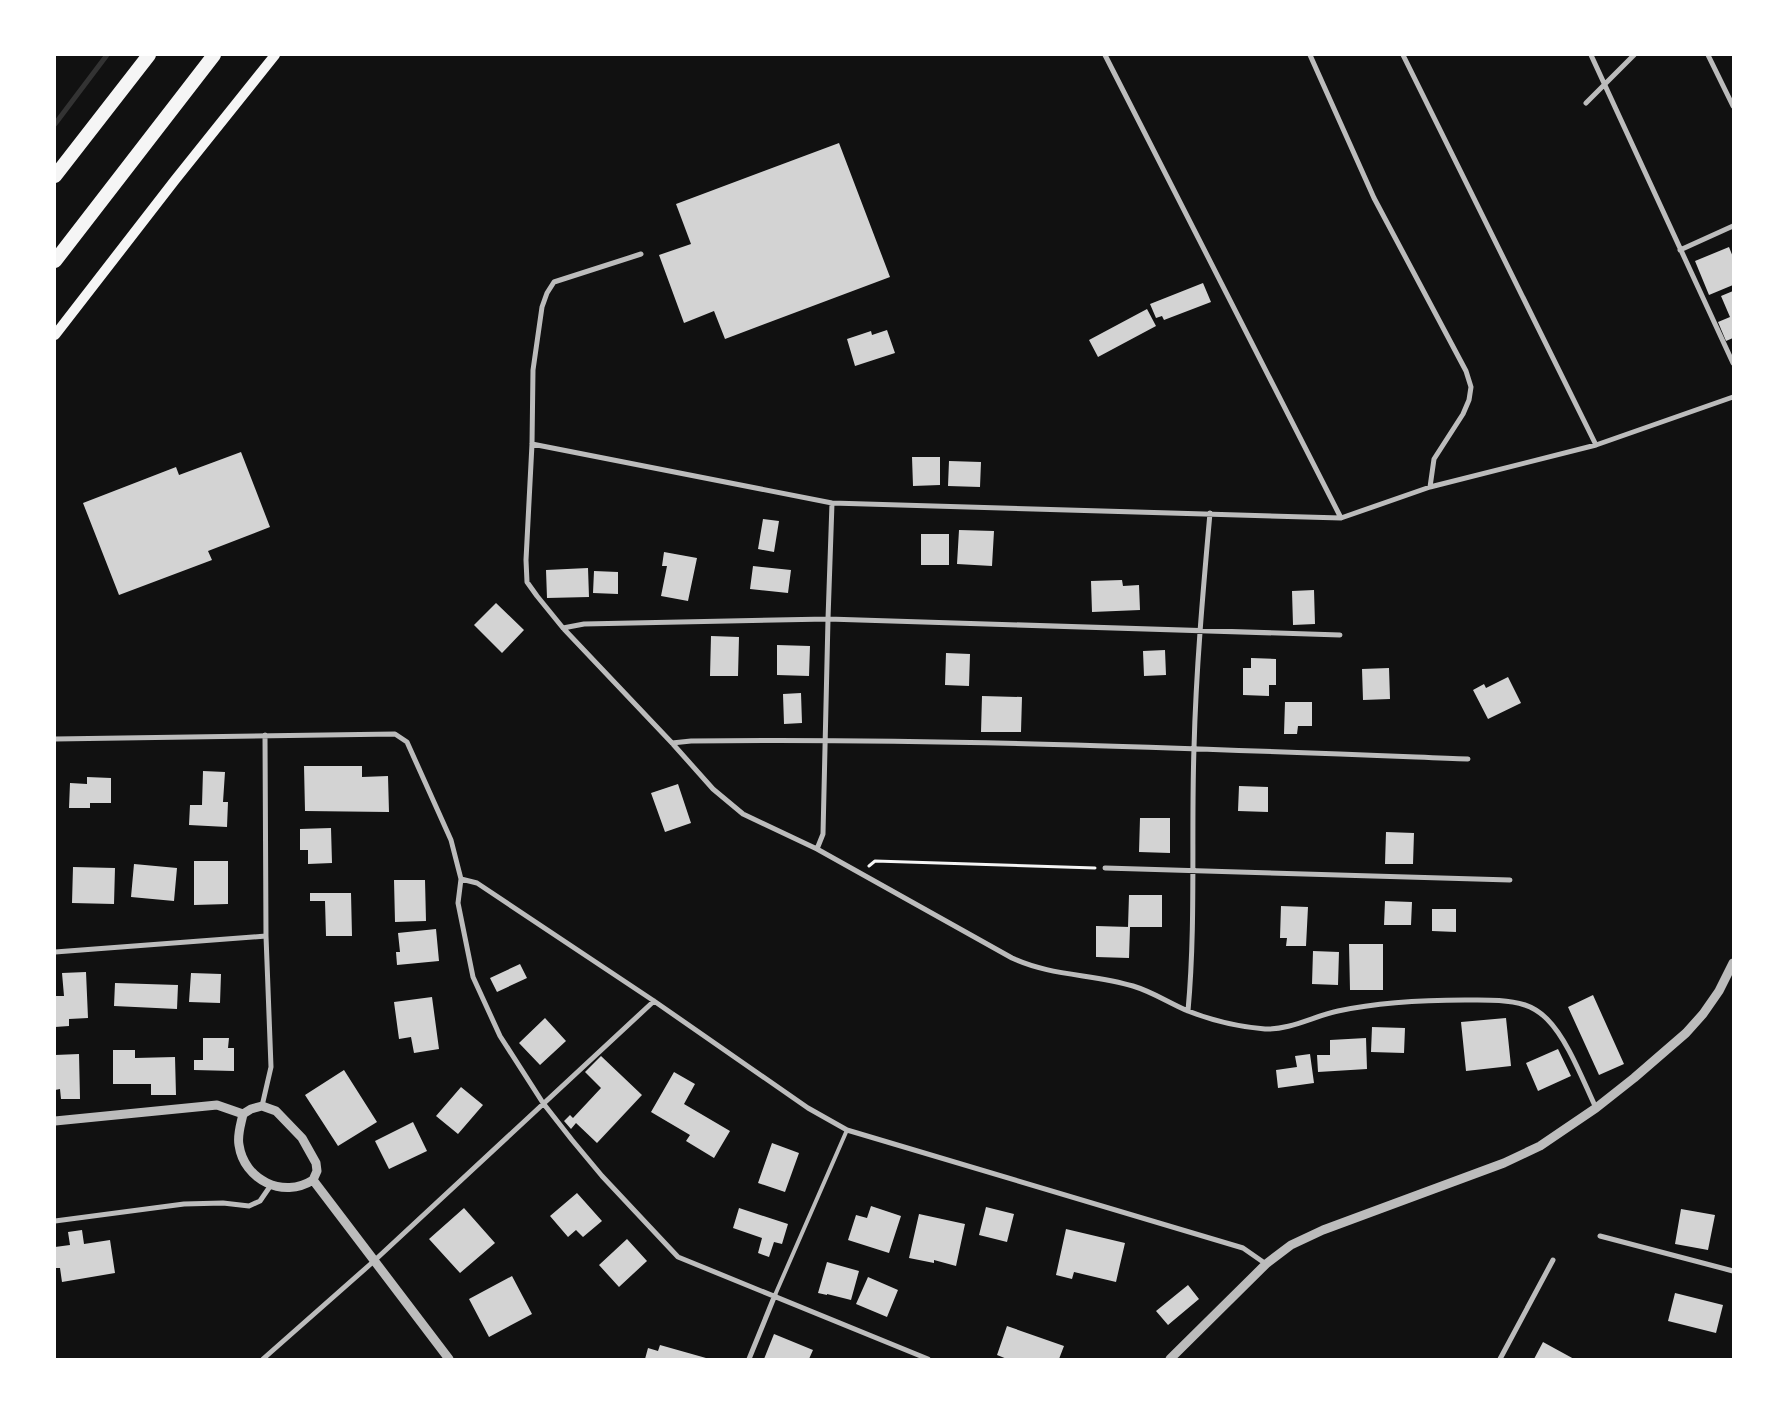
<svg xmlns="http://www.w3.org/2000/svg" width="1788" height="1414" viewBox="0 0 1788 1414" font-family="'Fira Sans',sans-serif">
<style>
.lines{fill:none;stroke-linecap:round;stroke-linejoin:round}
.stream{stroke:#333;stroke-width:5}
.building{fill:#d3d3d3}
.path{stroke:#f5f5f5;stroke-width:3}
.service{stroke:#bcbcbc;stroke-width:4}
.minor{stroke:#bcbcbc;stroke-width:5}
.tertiary{stroke:#bcbcbc;stroke-width:9}
.secondary{stroke:#f5f5f5;stroke-width:10}
.motorway{stroke:#f5f5f5;stroke-width:14}
</style>
<rect width="100%" height="100%" fill="#111"/>
<g class="lines">
<path class="stream" d="M 55,124 L 107,55"/>
</g>
<path class="building" d="M 839,143 L 890,277 L 725,339 L 714,311 L 684,323 L 659,255 L 691,244 L 676,204 Z
M 1729,247 L 1733,257 L 1733,285 L 1709,295 L 1695,261 Z
M 1203,283 L 1211,302 L 1164,320 L 1162,316 L 1156,318 L 1150,304 Z
M 1733,291 L 1733,338 L 1726,341 L 1718,322 L 1730,317 L 1721,296 Z
M 1147,309 L 1156,326 L 1098,357 L 1089,340 Z
M 887,330 L 895,353 L 855,366 L 847,339 L 871,331 L 872,335 Z
M 241,452 L 270,527 L 208,551 L 212,560 L 119,595 L 83,503 L 176,467 L 179,475 Z
M 912,457 L 940,457 L 940,485 L 913,486 Z
M 949,461 L 981,462 L 980,487 L 948,486 Z
M 763,519 L 779,521 L 774,552 L 758,549 Z
M 959,530 L 994,531 L 992,566 L 957,564 Z
M 921,534 L 949,534 L 949,565 L 921,565 Z
M 664,552 L 697,558 L 688,601 L 661,596 L 667,566 L 662,566 Z
M 753,566 L 791,570 L 788,593 L 750,589 Z
M 588,568 L 589,597 L 547,598 L 546,570 Z
M 594,571 L 618,572 L 618,594 L 593,593 Z
M 1122,580 L 1123,586 L 1139,585 L 1140,610 L 1092,612 L 1091,581 Z
M 1314,590 L 1315,624 L 1293,625 L 1292,591 Z
M 496,603 L 524,630 L 502,653 L 474,625 Z
M 711,636 L 739,637 L 738,676 L 710,676 Z
M 777,645 L 810,646 L 809,676 L 777,675 Z
M 1165,650 L 1166,675 L 1144,676 L 1143,651 Z
M 946,653 L 970,654 L 969,686 L 945,685 Z
M 1251,658 L 1276,659 L 1276,685 L 1269,685 L 1269,696 L 1243,695 L 1243,668 L 1251,668 Z
M 1389,668 L 1390,699 L 1363,700 L 1362,669 Z
M 1508,677 L 1521,703 L 1488,719 L 1473,690 L 1484,684 L 1486,688 Z
M 801,693 L 802,723 L 784,724 L 783,694 Z
M 982,696 L 1022,697 L 1021,732 L 981,732 Z
M 1285,702 L 1312,702 L 1312,726 L 1298,726 L 1297,734 L 1284,734 Z
M 304,766 L 362,766 L 362,777 L 388,776 L 389,812 L 305,811 Z
M 203,771 L 225,772 L 223,802 L 228,802 L 227,827 L 189,825 L 190,805 L 202,805 Z
M 87,777 L 111,778 L 111,803 L 90,803 L 90,808 L 69,808 L 70,783 L 87,784 Z
M 678,784 L 691,823 L 665,832 L 651,793 Z
M 1239,786 L 1268,787 L 1268,812 L 1238,811 Z
M 1140,818 L 1170,818 L 1170,853 L 1139,852 Z
M 331,828 L 332,863 L 308,864 L 308,850 L 300,850 L 300,829 Z
M 1386,832 L 1414,833 L 1413,864 L 1385,864 Z
M 194,861 L 228,861 L 228,904 L 194,905 Z
M 134,864 L 177,868 L 174,901 L 131,897 Z
M 73,867 L 115,868 L 114,904 L 72,903 Z
M 394,880 L 425,880 L 426,921 L 395,922 Z
M 310,893 L 351,893 L 352,936 L 326,936 L 325,901 L 310,901 Z
M 1129,895 L 1162,895 L 1162,927 L 1128,927 Z
M 1385,901 L 1412,902 L 1411,925 L 1384,925 Z
M 1281,906 L 1308,907 L 1306,946 L 1286,946 L 1287,938 L 1280,938 Z
M 1432,909 L 1456,909 L 1456,932 L 1432,931 Z
M 1096,926 L 1130,927 L 1129,958 L 1096,957 Z
M 436,929 L 439,961 L 397,965 L 396,952 L 400,952 L 398,933 Z
M 1349,944 L 1383,944 L 1383,990 L 1350,990 Z
M 1313,951 L 1339,952 L 1338,985 L 1312,984 Z
M 520,964 L 527,978 L 497,992 L 490,978 Z
M 86,972 L 88,1018 L 69,1019 L 69,1026 L 55,1027 L 55,996 L 64,996 L 62,973 Z
M 191,973 L 221,974 L 220,1003 L 189,1002 Z
M 115,983 L 178,985 L 177,1009 L 114,1006 Z
M 1593,995 L 1624,1064 L 1599,1075 L 1568,1007 Z
M 432,997 L 439,1049 L 414,1053 L 411,1037 L 399,1039 L 394,1002 Z
M 545,1018 L 566,1041 L 540,1065 L 519,1043 Z
M 1506,1018 L 1511,1066 L 1466,1071 L 1461,1022 Z
M 1372,1027 L 1405,1028 L 1404,1053 L 1371,1052 Z
M 203,1038 L 229,1038 L 228,1048 L 234,1048 L 234,1071 L 194,1070 L 194,1060 L 203,1060 Z
M 1366,1038 L 1367,1069 L 1318,1072 L 1317,1055 L 1330,1055 L 1330,1040 Z
M 1558,1049 L 1571,1076 L 1538,1091 L 1526,1063 Z
M 113,1050 L 135,1050 L 135,1058 L 175,1057 L 176,1095 L 151,1095 L 151,1084 L 113,1084 Z
M 79,1054 L 80,1099 L 61,1099 L 60,1089 L 55,1090 L 55,1055 Z
M 1310,1054 L 1314,1083 L 1278,1088 L 1276,1070 L 1297,1067 L 1295,1056 Z
M 601,1056 L 642,1095 L 597,1143 L 576,1123 L 571,1129 L 564,1121 L 570,1115 L 573,1118 L 601,1088 L 585,1072 Z
M 344,1070 L 377,1122 L 338,1146 L 305,1095 Z
M 674,1072 L 695,1084 L 684,1104 L 730,1131 L 714,1158 L 686,1141 L 690,1135 L 651,1112 Z
M 461,1087 L 483,1105 L 458,1134 L 436,1116 Z
M 413,1122 L 427,1151 L 389,1169 L 375,1141 Z
M 772,1143 L 799,1153 L 785,1192 L 758,1183 Z
M 577,1193 L 602,1221 L 583,1237 L 576,1230 L 568,1237 L 550,1216 Z
M 871,1206 L 901,1216 L 889,1253 L 848,1240 L 856,1215 L 867,1218 Z
M 986,1207 L 1014,1214 L 1007,1242 L 979,1235 Z
M 464,1208 L 495,1243 L 460,1273 L 429,1239 Z
M 739,1208 L 788,1224 L 782,1244 L 774,1242 L 769,1257 L 758,1253 L 762,1238 L 733,1228 Z
M 1681,1209 L 1715,1215 L 1708,1250 L 1675,1244 Z
M 919,1214 L 965,1224 L 956,1266 L 934,1260 L 934,1263 L 909,1258 Z
M 1066,1229 L 1125,1243 L 1116,1282 L 1074,1272 L 1072,1279 L 1056,1275 Z
M 82,1230 L 84,1244 L 110,1240 L 115,1273 L 62,1282 L 60,1268 L 55,1268 L 55,1247 L 70,1245 L 68,1232 Z
M 627,1239 L 647,1261 L 619,1287 L 599,1265 Z
M 827,1262 L 859,1271 L 851,1300 L 827,1294 L 827,1295 L 818,1293 Z
M 512,1276 L 532,1314 L 489,1337 L 469,1299 Z
M 868,1277 L 898,1290 L 887,1317 L 856,1304 Z
M 1188,1285 L 1199,1299 L 1168,1325 L 1156,1311 Z
M 1675,1293 L 1723,1305 L 1716,1333 L 1668,1321 Z
M 1007,1326 L 1064,1346 L 1059,1359 L 1007,1359 L 997,1355 Z
M 774,1334 L 813,1350 L 809,1359 L 764,1359 Z
M 1543,1342 L 1574,1359 L 1534,1359 Z
M 660,1345 L 706,1358 L 706,1359 L 645,1359 L 648,1348 L 658,1351 Z"/>
<g class="lines">
<path class="path" d="M 869,866 L 875,861 L 1095,868"/>
<path class="service" d="M 775,1295 L 847,1130"/>
<path class="minor" d="M 1105,55 L 1341,518
M 1310,55 L 1374,198 L 1466,371 L 1471,387 L 1469,400 L 1463,414 L 1434,459 L 1430,487
M 1403,55 L 1596,445
M 1591,55 L 1733,363
M 1708,55 L 1733,106
M 1586,103 L 1634,55
M 1680,250 L 1733,226
M 641,254 L 554,282 L 547,293 L 542,307 L 533,370 L 532,444 L 526,560 L 527,582 L 537,596 L 563,628 L 672,743 L 713,789 L 743,814 L 817,849 L 1012,958 C 1050,976 1093,974 1133,986 C 1153,992 1169,1003 1188,1011 C 1211,1020 1240,1027 1265,1029 C 1290,1030 1314,1016 1338,1011 C 1380,1002 1422,1000 1465,1000 C 1485,1000 1506,999 1525,1005 C 1534,1008 1541,1013 1547,1019 C 1568,1040 1583,1081 1596,1108
M 532,444 L 832,503 L 1341,518 L 1430,487 L 1596,445 L 1733,397
M 563,628 L 584,624 L 828,619 L 1340,635
M 55,739 L 395,734 L 407,742 L 451,840 L 461,879 L 458,903 L 473,977 L 500,1036 L 543,1103 L 572,1140 L 602,1176 L 678,1257 L 928,1359
M 672,743 L 691,741 C 950,738 1209,749 1468,759
M 817,849 L 823,834 L 828,619 L 832,503
M 1105,868 L 1510,880
M 461,879 L 477,883 L 654,1001 L 808,1108 L 847,1130 L 1243,1248 L 1266,1264
M 55,952 L 266,936
M 1188,1011 C 1196,923 1191,836 1194,748 C 1196,670 1203,591 1210,513
M 262,1106 L 271,1067 L 266,936 L 265,735
M 55,1221 L 184,1204 L 223,1203 L 249,1206 L 260,1201 L 271,1185
M 1600,1236 L 1733,1271
M 263,1359 L 374,1261 L 654,1001
M 749,1359 L 775,1295
M 1500,1359 L 1553,1260"/>
<path class="tertiary" d="M 262,1106 L 276,1111 L 302,1138 L 316,1163 L 317,1171 L 313,1180 C 283,1199 244,1180 239,1145 C 237,1135 241,1124 243,1114 L 251,1109 Z
M 55,1121 L 217,1105 L 243,1114
M 313,1180 L 449,1359
M 1170,1359 L 1266,1264 L 1291,1245 L 1323,1230 L 1504,1163 L 1540,1146 L 1596,1108 L 1634,1078 L 1686,1033 L 1703,1014 L 1719,991 L 1733,963"/>
<path class="secondary" d="M 55,335 L 175,180 L 275,55"/>
<path class="motorway" d="M 55,176 L 149,55
M 55,261 L 214,55"/>
</g>
<rect width="1788" height="1414" fill="none" stroke="#ffffff" stroke-width="112"/>
</svg>
